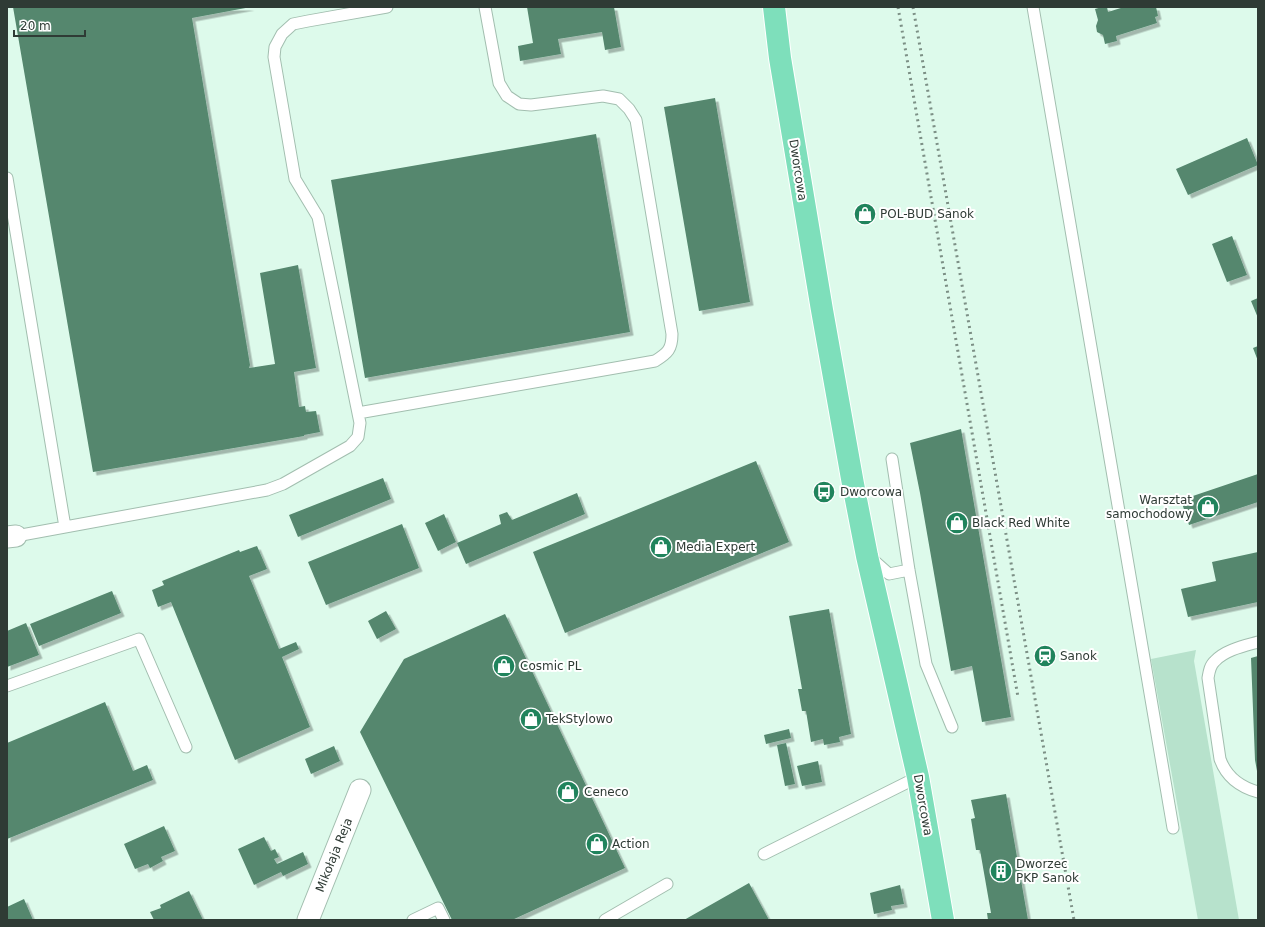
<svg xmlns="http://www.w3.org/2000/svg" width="1265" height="927" viewBox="0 0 1265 927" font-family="'DejaVu Sans',sans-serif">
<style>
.green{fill:#b7e2cc}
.building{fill:#54876e;filter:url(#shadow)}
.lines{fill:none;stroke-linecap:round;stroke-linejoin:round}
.lane-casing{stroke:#a2beaf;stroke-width:13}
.street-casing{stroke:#a2beaf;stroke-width:23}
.primary-casing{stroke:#fff;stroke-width:24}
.lane{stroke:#fff;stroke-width:11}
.street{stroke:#fff;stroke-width:21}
.primary{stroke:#7edfbb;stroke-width:22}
.rail{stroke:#7c8f85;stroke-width:3;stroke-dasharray:2 4;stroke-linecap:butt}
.labels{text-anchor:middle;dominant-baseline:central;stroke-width:4;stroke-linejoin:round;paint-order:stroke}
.street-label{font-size:12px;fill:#2f3b35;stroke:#fff}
.poi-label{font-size:12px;fill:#2f3b35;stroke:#fff;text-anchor:start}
</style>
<defs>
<filter id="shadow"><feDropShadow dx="3.5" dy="3.5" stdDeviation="0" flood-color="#0004"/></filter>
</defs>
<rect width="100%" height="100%" fill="#ddfaeb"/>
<path class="green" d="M 1196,650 L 1194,661 L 1239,920 L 1198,920 L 1151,659 Z"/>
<path class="building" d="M 13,7 L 251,7 L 192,18 L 250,365 L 249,368 L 275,364 L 260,273 L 298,265 L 316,368 L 294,372 L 299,407 L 305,406 L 306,412 L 316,411 L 320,432 L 304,435 L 304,436 L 93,472 Z
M 527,7 L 614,7 L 621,47 L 605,50 L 602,32 L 558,39 L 561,54 L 520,61 L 518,46 L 533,43 Z
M 1102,7 L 1107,7 L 1108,12 L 1124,7 L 1156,7 L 1158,16 L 1155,17 L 1157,23 L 1116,36 L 1117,41 L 1105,44 L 1103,35 L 1097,32 L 1096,26 L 1098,20 L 1095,9 Z
M 715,98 L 750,302 L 699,311 L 664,107 Z
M 596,134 L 630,332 L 365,378 L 331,180 Z
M 1247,138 L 1258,165 L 1188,195 L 1176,169 Z
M 1232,236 L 1247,275 L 1227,282 L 1212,244 Z
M 1258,298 L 1258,318 L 1251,301 Z
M 1258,346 L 1258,361 L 1253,348 Z
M 961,429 L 1011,717 L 982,722 L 972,666 L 951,671 L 920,493 L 910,443 Z
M 756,461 L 789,542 L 565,633 L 533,552 Z
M 1258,474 L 1258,502 L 1189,525 L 1181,500 Z
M 383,478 L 391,499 L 298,537 L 289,515 Z
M 577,493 L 585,514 L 466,564 L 457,543 L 501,524 L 499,515 L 507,512 L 512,520 Z
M 444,514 L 456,542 L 438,551 L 425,523 Z
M 402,524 L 419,568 L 326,605 L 308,562 Z
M 257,546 L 267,569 L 249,576 L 279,649 L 296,642 L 299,649 L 282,657 L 310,727 L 235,760 L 171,602 L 158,607 L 152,590 L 164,585 L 162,581 L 239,550 L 240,552 Z
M 1258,552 L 1258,602 L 1188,617 L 1181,589 L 1216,581 L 1212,562 Z
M 112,591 L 121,613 L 39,646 L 30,624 Z
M 829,609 L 851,734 L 839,737 L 840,742 L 824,745 L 823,739 L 811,742 L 806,711 L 802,711 L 798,689 L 802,689 L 789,616 Z
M 386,611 L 396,629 L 377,639 L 368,621 Z
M 505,614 L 625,868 L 512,920 L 452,920 L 360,732 L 404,659 Z
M 26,623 L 39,655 L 7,667 L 7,631 Z
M 1258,656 L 1258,771 L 1257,771 L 1255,760 L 1251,658 Z
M 105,702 L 133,771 L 147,765 L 153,780 L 7,839 L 7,743 Z
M 789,729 L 791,738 L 766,744 L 764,735 Z
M 786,743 L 795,784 L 785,786 L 777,745 Z
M 334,746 L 340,761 L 311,774 L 305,759 Z
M 818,761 L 822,782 L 802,786 L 797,766 Z
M 1006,794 L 1028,920 L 988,920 L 987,913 L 991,913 L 980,850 L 976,850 L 971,819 L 975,818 L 971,800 Z
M 164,826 L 175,851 L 161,857 L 163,861 L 150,868 L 148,864 L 135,869 L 124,844 Z
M 264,837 L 271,851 L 275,849 L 279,857 L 274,859 L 277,864 L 303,852 L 308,864 L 283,876 L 281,872 L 254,885 L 238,849 Z
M 749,883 L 769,920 L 684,920 L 728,895 Z
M 900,885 L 904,904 L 891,906 L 892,910 L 874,914 L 870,893 Z
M 189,891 L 203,920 L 154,920 L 150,912 L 161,908 L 160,905 Z
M 24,899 L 33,920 L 7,920 L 7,907 Z"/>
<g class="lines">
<g class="lane-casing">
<path id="lane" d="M 1033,7 L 1173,828
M 7,178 L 65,527
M 358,413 L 655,361 C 668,353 672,349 672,334 L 636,120 L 629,109 L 619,99 L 603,96 L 531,105 L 519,104 L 507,96 L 499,83 L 485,7
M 892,459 L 909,570 L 926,664 L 952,727
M 16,536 L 267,490 L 283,484 L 350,446 L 358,437 L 360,423 L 318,217 L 295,179 L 274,57 L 275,47 L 282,34 L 293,24 L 308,21 L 387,7
M 871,558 L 889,574 L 909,570
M 1258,642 C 1244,646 1225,650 1215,661 C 1210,665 1209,672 1208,678 L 1220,759 C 1226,776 1240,787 1258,792
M 7,686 L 139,639 L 186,747
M 764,854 L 918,777
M 413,920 L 438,908 L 444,920
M 605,920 L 667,884"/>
</g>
<g class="street-casing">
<path id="street" d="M 7,537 L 16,536
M 308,920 L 360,790"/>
</g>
<g class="primary-casing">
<path id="primary" d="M 774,7 L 780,58 L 822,310 L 853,484 L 867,556 L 918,777 L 943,920"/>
</g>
<use href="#lane" class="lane"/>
<use href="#street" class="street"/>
<use href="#primary" class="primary"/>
<path class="rail" d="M 898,7 L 1018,697
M 913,7 L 1074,920"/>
</g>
<defs>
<g id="shop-disc" transform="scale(1.15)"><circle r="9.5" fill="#20835c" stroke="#fff"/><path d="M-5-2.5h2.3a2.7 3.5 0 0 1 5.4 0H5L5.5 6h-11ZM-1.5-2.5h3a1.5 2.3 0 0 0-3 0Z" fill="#fff"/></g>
<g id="bus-disc" transform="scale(1.15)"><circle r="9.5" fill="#20835c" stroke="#fff"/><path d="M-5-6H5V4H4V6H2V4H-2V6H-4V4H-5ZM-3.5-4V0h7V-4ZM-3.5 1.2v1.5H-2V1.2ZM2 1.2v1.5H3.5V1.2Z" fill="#fff"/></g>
<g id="station-disc" transform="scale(1.15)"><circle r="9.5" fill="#20835c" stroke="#fff"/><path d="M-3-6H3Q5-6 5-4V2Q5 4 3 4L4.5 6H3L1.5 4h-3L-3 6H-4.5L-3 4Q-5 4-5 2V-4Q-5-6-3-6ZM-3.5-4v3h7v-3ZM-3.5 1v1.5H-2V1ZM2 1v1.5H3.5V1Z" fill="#fff"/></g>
<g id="building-disc" transform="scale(1.15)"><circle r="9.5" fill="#20835c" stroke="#fff"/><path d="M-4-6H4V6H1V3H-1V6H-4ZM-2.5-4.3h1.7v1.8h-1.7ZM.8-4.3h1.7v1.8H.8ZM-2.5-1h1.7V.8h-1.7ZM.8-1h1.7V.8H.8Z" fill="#fff"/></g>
</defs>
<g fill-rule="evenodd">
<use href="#shop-disc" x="865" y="214"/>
<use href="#bus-disc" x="824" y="492"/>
<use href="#shop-disc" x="1208" y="507"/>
<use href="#shop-disc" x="957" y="523"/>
<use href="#shop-disc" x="661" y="547"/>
<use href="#station-disc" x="1045" y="656"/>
<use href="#shop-disc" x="504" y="666"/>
<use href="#shop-disc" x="531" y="719"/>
<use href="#shop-disc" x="568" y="792"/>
<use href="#shop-disc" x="597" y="844"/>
<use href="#building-disc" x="1001" y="871"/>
</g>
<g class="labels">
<g class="street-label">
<text transform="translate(798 170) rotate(81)">Dworcowa</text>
<text transform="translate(923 805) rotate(80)">Dworcowa</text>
<text transform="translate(334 855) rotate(-68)">Mikołaja Reja</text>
</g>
<g class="poi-label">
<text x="880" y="214">POL-BUD Sanok</text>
<text x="840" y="492">Dworcowa</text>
<text x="1192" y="500" text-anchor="end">Warsztat<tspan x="1192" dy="14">samochodowy</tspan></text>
<text x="972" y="523">Black Red White</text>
<text x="676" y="547">Media Expert</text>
<text x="1060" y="656">Sanok</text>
<text x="520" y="666">Cosmic PL</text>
<text x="546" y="719">TekStylowo</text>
<text x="584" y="792">Ceneco</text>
<text x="612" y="844">Action</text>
<text x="1016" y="864">Dworzec<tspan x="1016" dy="14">PKP Sanok</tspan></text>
</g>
</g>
<rect width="1265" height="927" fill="none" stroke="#2f3b35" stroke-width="16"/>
<path d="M14 30v6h71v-6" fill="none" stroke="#2f3b35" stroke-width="2"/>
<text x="20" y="30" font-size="12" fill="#2f3b35" stroke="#ffffff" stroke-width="3" paint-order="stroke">20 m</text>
</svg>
